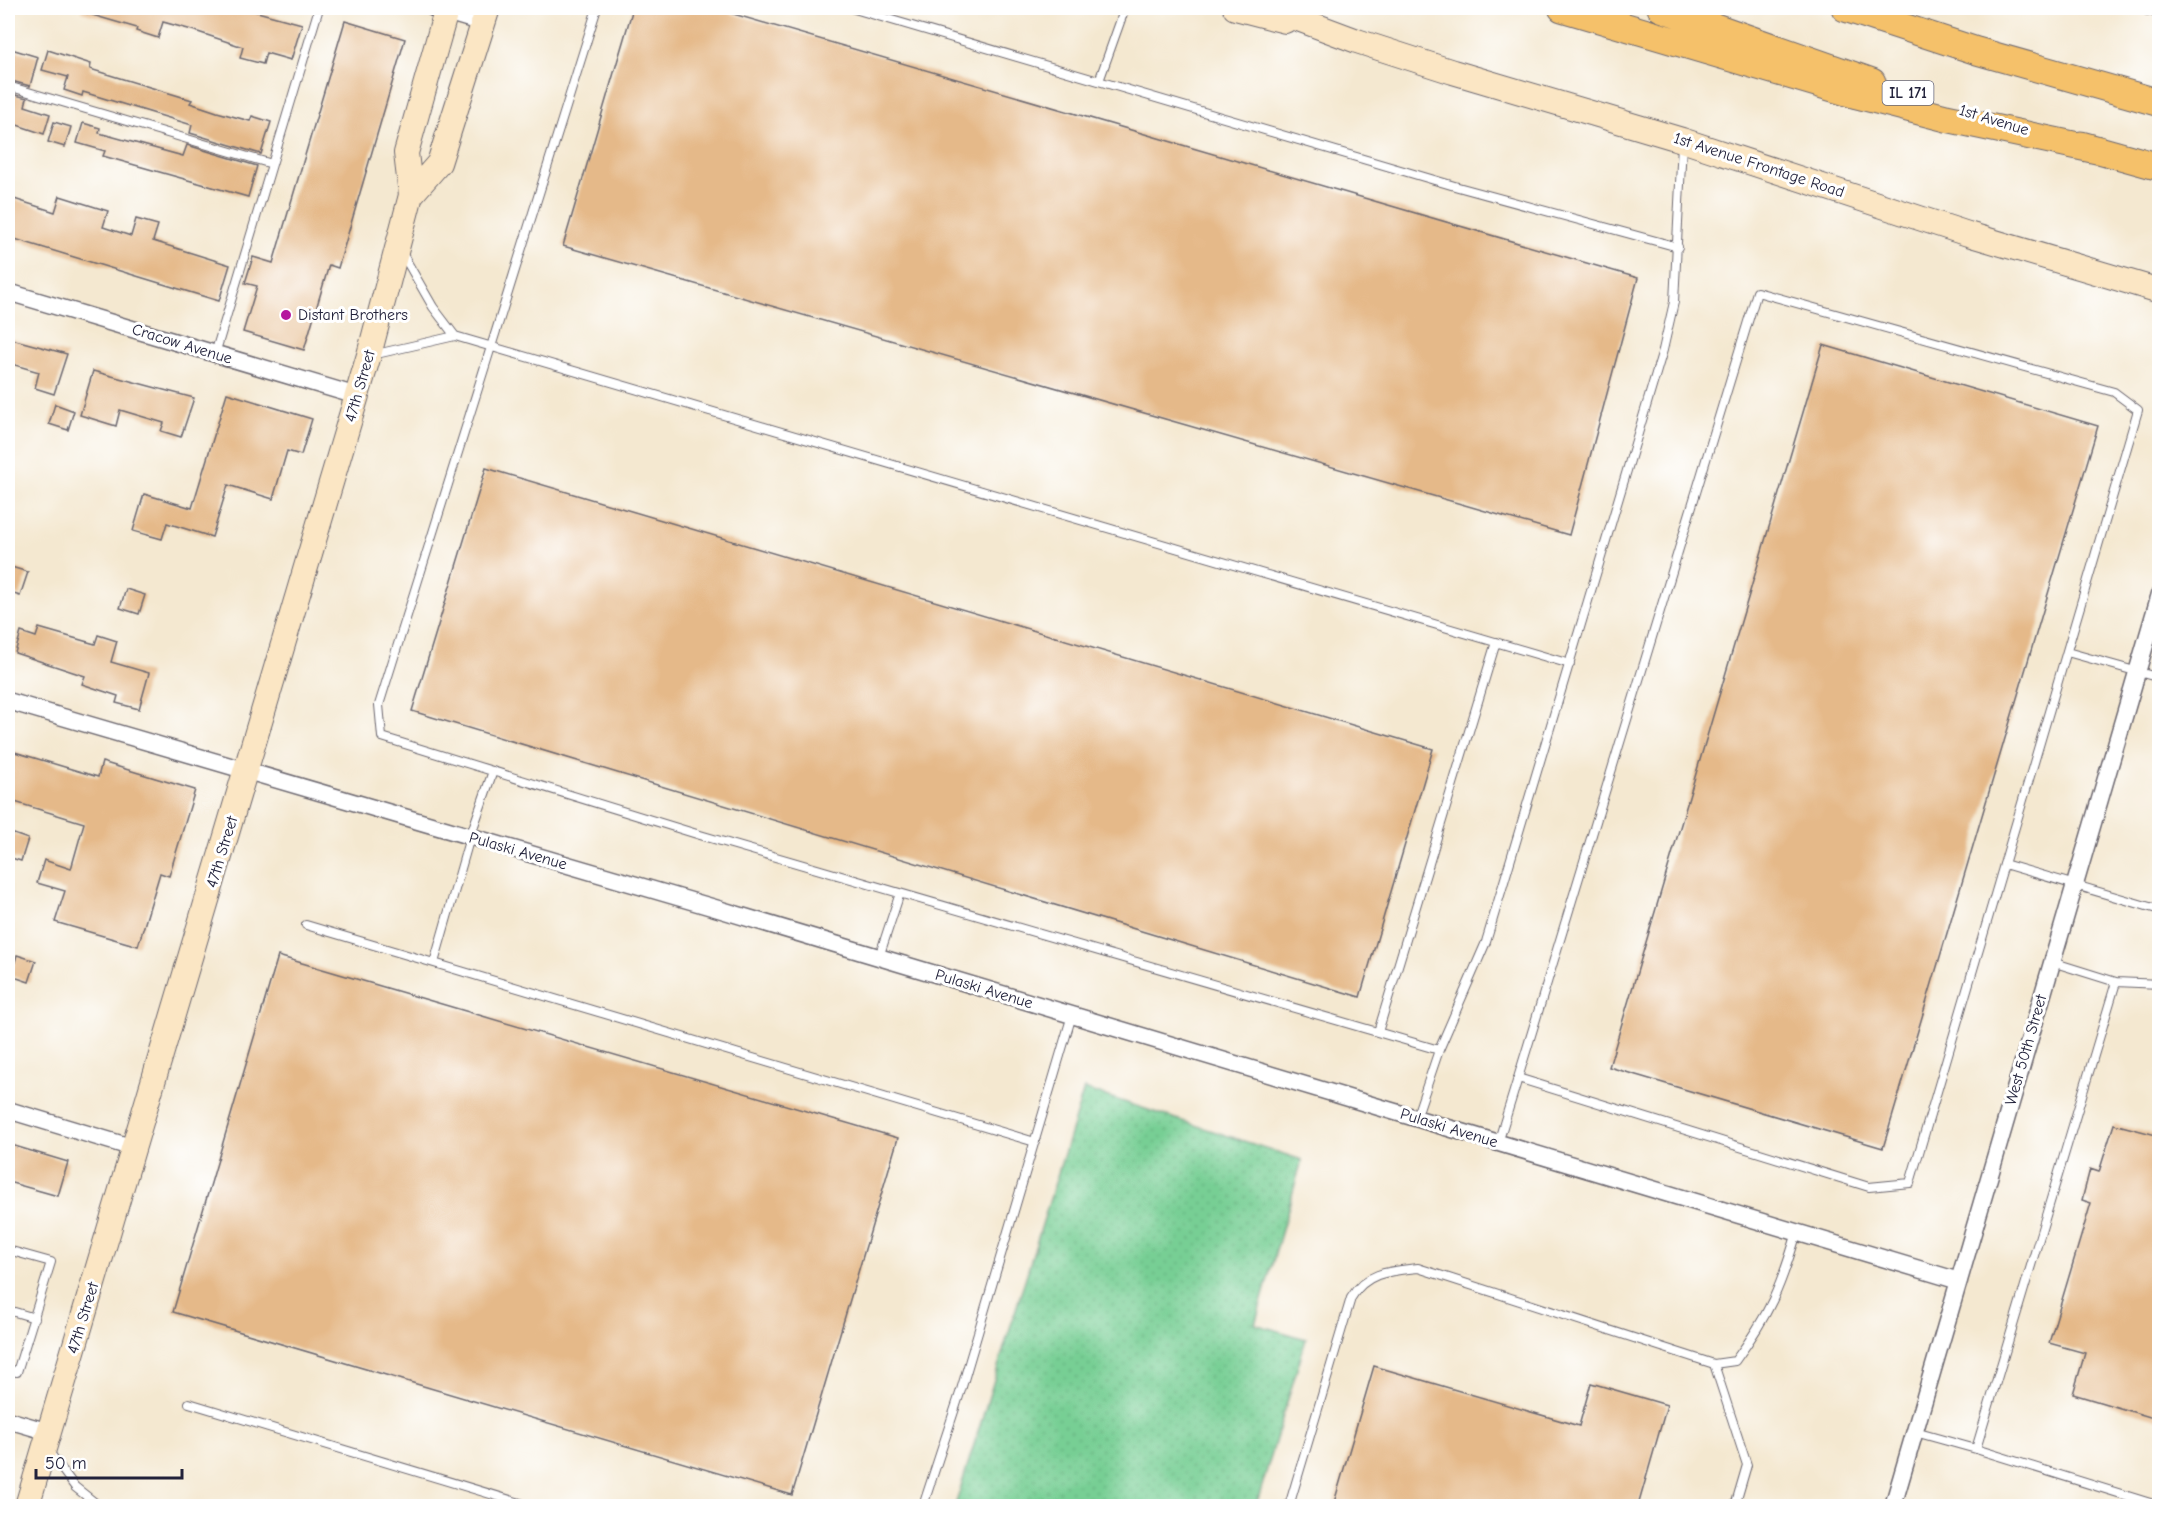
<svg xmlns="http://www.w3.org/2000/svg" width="2167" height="1514" viewBox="0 0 2167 1514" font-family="'Comic Neue',sans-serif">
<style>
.green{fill:url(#green-dots);stroke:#4c7868;stroke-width:1.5}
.building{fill:#e5b989}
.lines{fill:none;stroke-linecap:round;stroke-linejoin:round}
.lane-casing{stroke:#6c676f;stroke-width:10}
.street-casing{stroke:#6c676f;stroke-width:19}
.secondary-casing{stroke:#6c676f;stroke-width:26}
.primary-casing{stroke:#6c676f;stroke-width:29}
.lane{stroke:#fff;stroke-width:8}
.street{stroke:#fff;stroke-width:16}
.secondary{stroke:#fbe6c4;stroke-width:24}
.primary{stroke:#f5c16b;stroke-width:27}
.poi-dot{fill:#b5179e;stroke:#fff;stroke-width:2}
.labels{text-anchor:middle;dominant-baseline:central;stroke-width:6;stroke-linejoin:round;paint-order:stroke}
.shield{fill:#fff;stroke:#646476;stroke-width:1.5}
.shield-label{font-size:15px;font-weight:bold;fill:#22223b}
.street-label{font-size:16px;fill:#22223b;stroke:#fff}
.poi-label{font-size:16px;fill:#22223b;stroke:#fff;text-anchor:start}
</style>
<defs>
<pattern id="green-dots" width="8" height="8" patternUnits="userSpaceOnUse" patternTransform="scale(1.5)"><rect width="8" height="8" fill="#77cf94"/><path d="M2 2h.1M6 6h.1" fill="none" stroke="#67b180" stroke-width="1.8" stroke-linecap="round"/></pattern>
</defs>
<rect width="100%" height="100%" fill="#fff"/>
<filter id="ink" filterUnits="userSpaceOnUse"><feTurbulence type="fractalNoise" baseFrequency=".0167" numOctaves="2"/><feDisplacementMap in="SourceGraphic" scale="12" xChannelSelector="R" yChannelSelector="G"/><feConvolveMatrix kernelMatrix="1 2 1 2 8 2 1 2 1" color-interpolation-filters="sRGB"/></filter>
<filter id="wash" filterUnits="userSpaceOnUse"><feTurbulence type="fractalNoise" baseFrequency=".008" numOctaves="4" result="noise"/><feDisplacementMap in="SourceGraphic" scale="24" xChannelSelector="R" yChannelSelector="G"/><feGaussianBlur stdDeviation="1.35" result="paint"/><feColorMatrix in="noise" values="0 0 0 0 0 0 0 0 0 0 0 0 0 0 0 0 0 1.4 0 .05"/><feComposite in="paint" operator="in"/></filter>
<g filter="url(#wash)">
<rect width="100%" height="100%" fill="#f4e8d0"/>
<path class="green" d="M 1084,1089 L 1302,1160 L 1255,1324 L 1306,1339 L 1256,1506 L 955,1506 Z"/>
<g id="blocks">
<path class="building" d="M 83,8 L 251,8 L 250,10 L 302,24 L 291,60 L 266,53 L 263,64 L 240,58 L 243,47 L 192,30 L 163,22 L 158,38 L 136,31 L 137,28 L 82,12 Z
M 633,8 L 713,8 L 1638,278 L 1569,535 L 563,246 Z
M 345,21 L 405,39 L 338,268 L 329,265 L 304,350 L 243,332 L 257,286 L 245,283 L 253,257 L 273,263 Z
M 8,48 L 38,57 L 30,86 L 8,80 Z
M 48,50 L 91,64 L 90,69 L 192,100 L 190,103 L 217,112 L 250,121 L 252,116 L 271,122 L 261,154 L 190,133 L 192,125 L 83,92 L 82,96 L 64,90 L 68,77 L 42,70 Z
M 8,93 L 27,98 L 25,106 L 50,114 L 44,134 L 8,122 Z
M 54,122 L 71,127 L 65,147 L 48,142 Z
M 83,123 L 100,128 L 99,133 L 183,156 L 187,145 L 257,166 L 248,197 L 103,156 L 105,151 L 77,143 Z
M 60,196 L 108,211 L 103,227 L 131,236 L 136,219 L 158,225 L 153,241 L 230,265 L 219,301 L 8,237 L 8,197 L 55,212 Z
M 8,338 L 67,354 L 54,394 L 35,388 L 39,372 L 8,363 Z
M 1823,345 L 2098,426 L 1883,1148 L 1609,1067 Z
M 93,371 L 194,398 L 181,437 L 161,431 L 164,423 L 120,410 L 116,426 L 80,415 Z
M 227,393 L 312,419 L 301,455 L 287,451 L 273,499 L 228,485 L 212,537 L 167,523 L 162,539 L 133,531 L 144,494 L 192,508 Z
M 55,404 L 74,411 L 68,430 L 49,424 Z
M 486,468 L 1433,749 L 1360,997 L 412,711 Z
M 8,566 L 28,572 L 20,596 L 8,592 Z
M 126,589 L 145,595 L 139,614 L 120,608 Z
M 39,628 L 95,644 L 98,635 L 117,641 L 111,662 L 149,673 L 139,709 L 116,703 L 118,696 L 82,684 L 85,676 L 15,653 L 21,632 L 36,637 Z
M 8,750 L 98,777 L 102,762 L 195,790 L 169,876 L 160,873 L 138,946 L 55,922 L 65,891 L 37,883 L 44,860 L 71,869 L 84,823 L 8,800 Z
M 8,832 L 28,839 L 21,861 L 8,857 Z
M 17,955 L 36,961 L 29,982 L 11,976 Z
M 278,956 L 898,1138 L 792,1495 L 173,1312 Z
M 2114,1124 L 2160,1136 L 2160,1420 L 2073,1394 L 2085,1353 L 2049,1343 L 2091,1203 L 2082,1200 L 2090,1169 L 2099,1172 Z
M 8,1144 L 68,1162 L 58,1196 L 8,1182 Z
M 1374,1366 L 1579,1426 L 1591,1383 L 1667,1405 L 1638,1506 L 1333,1506 Z"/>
</g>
</g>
<g filter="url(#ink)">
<use href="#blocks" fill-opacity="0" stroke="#6c676f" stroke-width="1.5"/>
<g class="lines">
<g class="lane-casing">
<path id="lane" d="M 597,8 L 379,705 L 382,737 L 700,835 L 1439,1050
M 851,8 L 1458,187 L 1678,247
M 2136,8 L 2160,14
M 1099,81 L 1125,8
M 8,86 L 272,164
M 402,253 L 433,307 L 455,336
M 215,354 L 319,8
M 372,355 L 455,336 L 1570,664
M 2067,652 L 2160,678
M 2004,864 L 2160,910
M 306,925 L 434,963 L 470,837 L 493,771
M 879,957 L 900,893
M 2052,962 L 2116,982 L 2160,984
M 434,963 L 1035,1142
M 1378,1032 L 1496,642
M 1416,1118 L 1439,1050 L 1486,942 L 1663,350 L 1674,302 L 1682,144
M 1498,1143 L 1518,1078 L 1757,292 L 2114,392 L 2138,410 L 1910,1183 L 1869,1187 L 1518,1078
M 8,1250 L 51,1262 L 17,1372 L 8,1370
M 8,1310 L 35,1318
M 1714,1364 L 1747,1465 L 1735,1506
M 189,1403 L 530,1506
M 1915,1432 L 1976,1449 L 2116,982
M 47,1449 L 75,1487 L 99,1506
M 1976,1449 L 2160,1506
M 923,1506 L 961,1390 L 1072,1015
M 1289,1506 L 1351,1298 C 1366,1272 1390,1271 1418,1268 L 1714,1364 L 1735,1361 C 1769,1315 1781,1287 1797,1232"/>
</g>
<g class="street-casing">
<path id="street" d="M 433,8 L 483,23
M 8,292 L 357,396
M 8,701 L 715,908 L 1959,1281
M 8,1110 L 134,1148
M 8,1420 L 49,1432
M 1893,1506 L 2160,594"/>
</g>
<g class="secondary-casing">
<path id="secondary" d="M 1235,8 L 1285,21
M 1269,8 L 1357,41 L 1453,72 L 1682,140 L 1968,234 L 2160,291
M 411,195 L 439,163 L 488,8
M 27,1506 L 369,355 L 411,195 L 406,153 L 447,8"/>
</g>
<g class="primary-casing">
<path id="primary" d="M 1562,8 L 1857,95 L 1946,118 L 2097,150
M 1661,8 L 1872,82
M 1845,8 L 1977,51 L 2160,103
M 2081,145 L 2160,167"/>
</g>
<use href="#lane" class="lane"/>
<use href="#street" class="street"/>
<use href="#secondary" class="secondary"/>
<use href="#primary" class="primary"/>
</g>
</g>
<circle class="poi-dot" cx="286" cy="315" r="6"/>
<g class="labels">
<rect class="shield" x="1882.5" y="81" width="51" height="24" rx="4.5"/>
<g class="shield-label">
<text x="1908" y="93">IL 171</text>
</g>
<g class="street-label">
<text transform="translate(1994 120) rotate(17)">1st Avenue</text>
<text transform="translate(1759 165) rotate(18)">1st Avenue Frontage Road</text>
<text transform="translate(182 344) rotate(17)">Cracow Avenue</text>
<text transform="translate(360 386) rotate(-74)">47th Street</text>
<text transform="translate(518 851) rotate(16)">Pulaski Avenue</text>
<text transform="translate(222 852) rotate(-73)">47th Street</text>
<text transform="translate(984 989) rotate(17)">Pulaski Avenue</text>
<text transform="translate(2026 1050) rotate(-74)">West 50th Street</text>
<text transform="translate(1449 1128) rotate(17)">Pulaski Avenue</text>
<text transform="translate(83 1318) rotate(-73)">47th Street</text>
</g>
<g class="poi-label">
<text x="298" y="315">Distant Brothers</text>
</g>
</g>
<rect width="2167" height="1514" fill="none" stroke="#fff" stroke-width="30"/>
<path d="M36 1469v9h146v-9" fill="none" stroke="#22223b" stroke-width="3"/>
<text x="45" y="1469" font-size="18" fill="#22223b" stroke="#ffffff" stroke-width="4.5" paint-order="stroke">50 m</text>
</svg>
